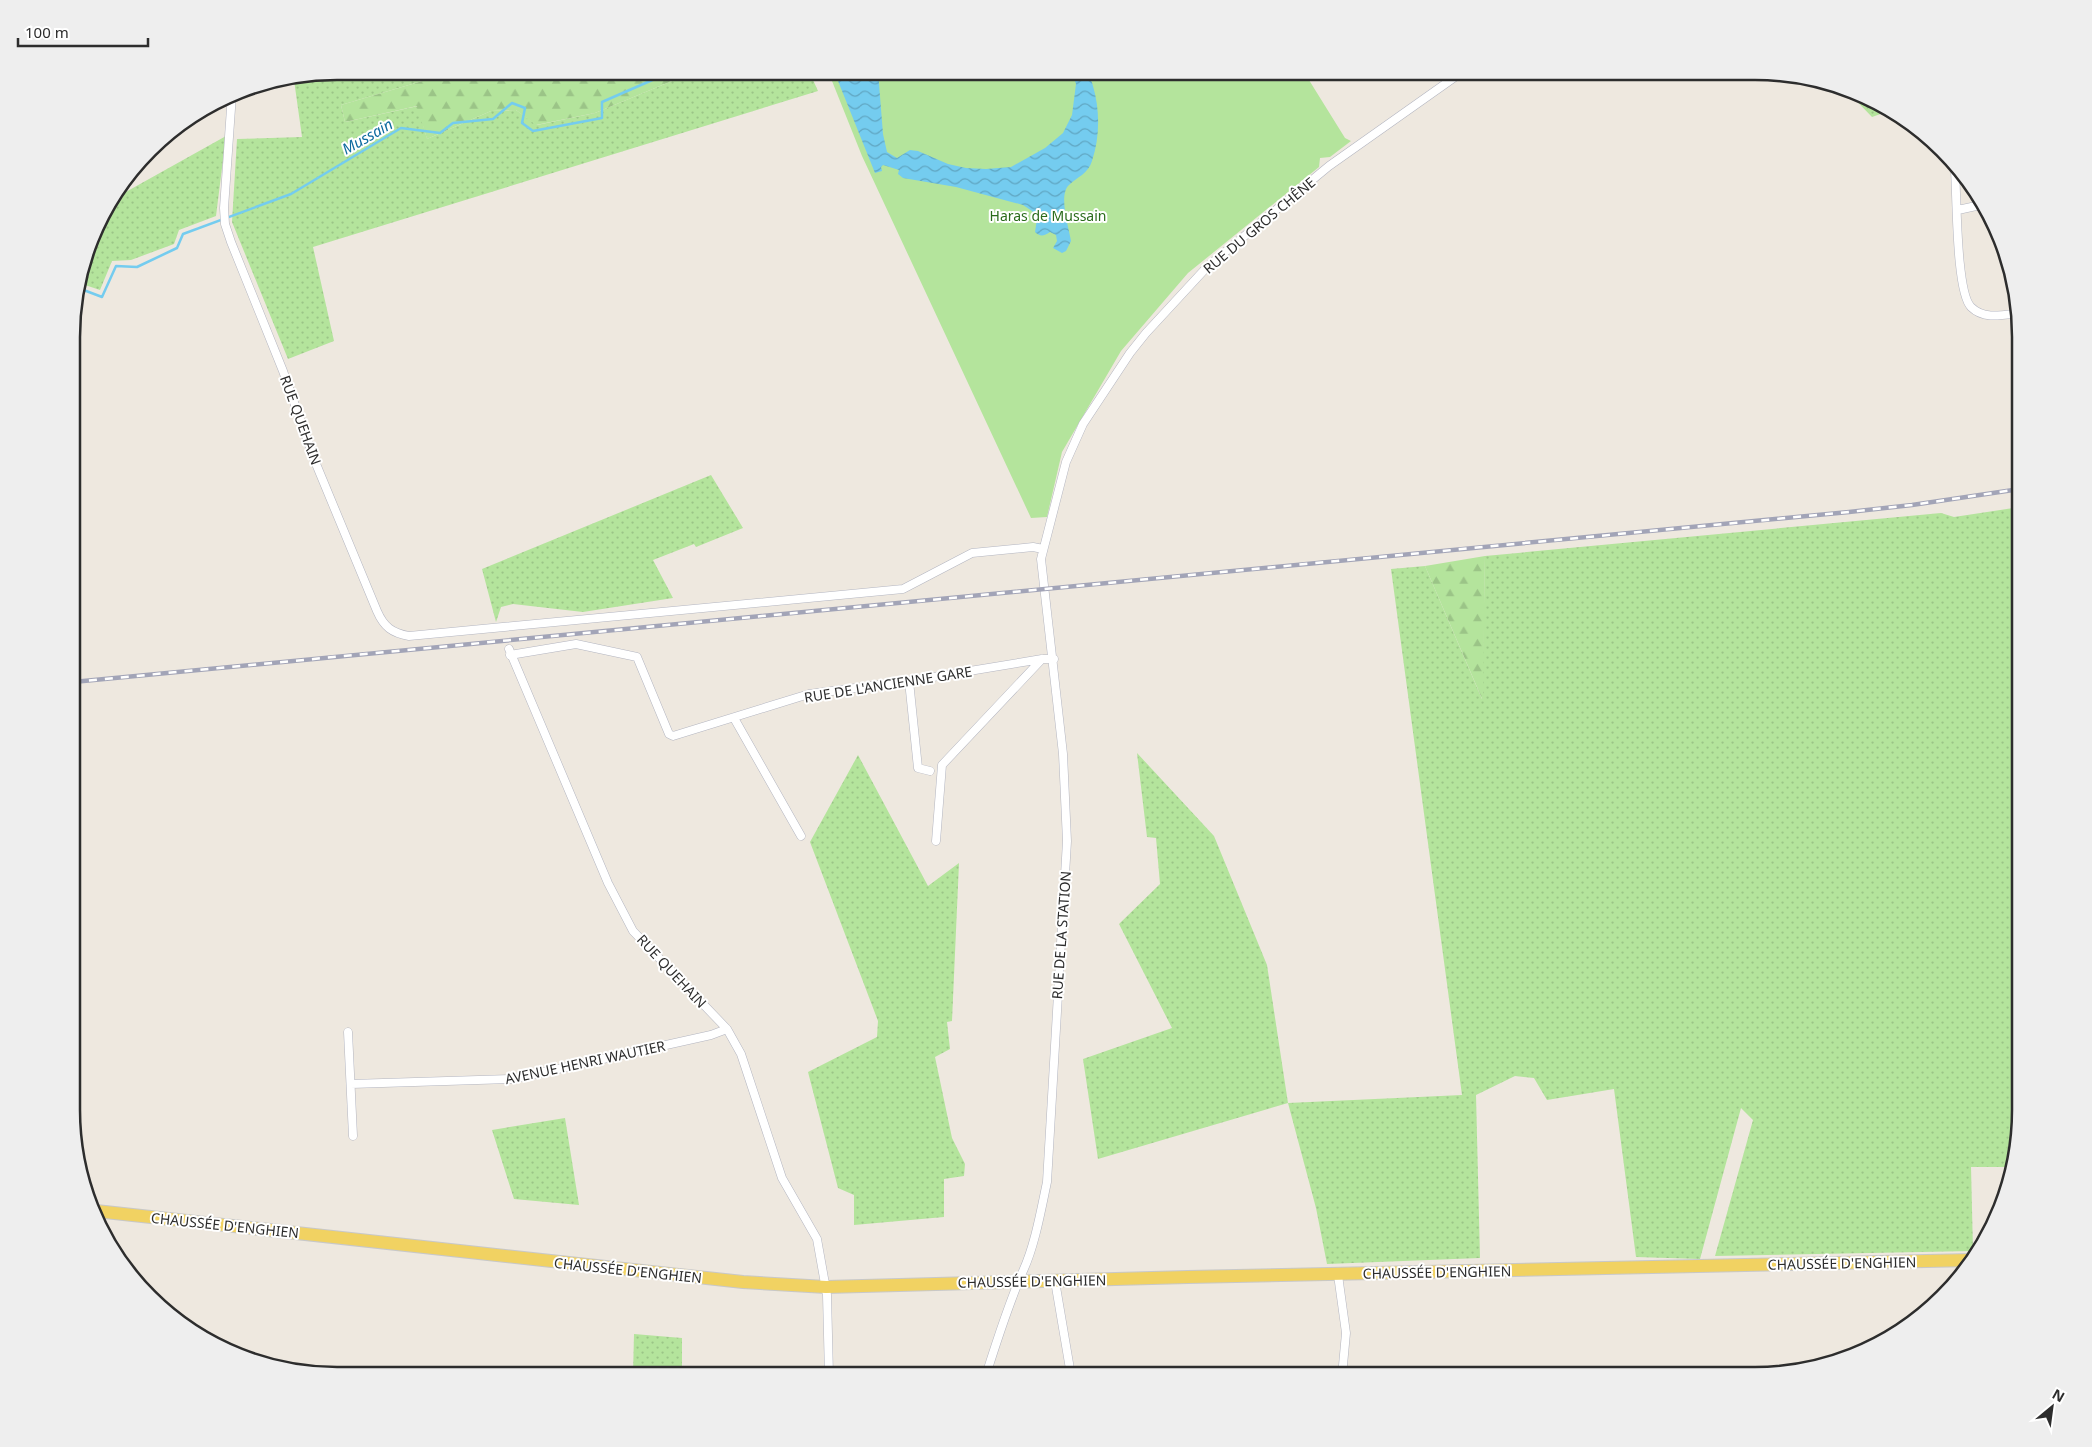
<svg xmlns="http://www.w3.org/2000/svg" width="2092" height="1447" viewBox="0 0 2092 1447" font-family="'Noto Sans',sans-serif">
<style>
.education{fill:#efe5cf}
.grass{fill:url(#grass-dots)}
.forest{fill:url(#forest-firs)}
.garden{fill:#b4e49c}
.water{fill:url(#water-waves)}
.lines{fill:none;stroke-linecap:round;stroke-linejoin:round}
.stream{stroke:#74ccef;stroke-width:2.5}
.minor-casing{stroke:#b3b5c0;stroke-width:9}
.primary-casing{stroke:#c8c8c8;stroke-width:14}
.minor{stroke:#fff;stroke-width:8}
.primary{stroke:#f1d262;stroke-width:12}
.rail-casing{stroke:#a2a4b7;stroke-width:4.5}
.rail{stroke:#fff;stroke-width:2.5;stroke-dasharray:8;stroke-linecap:butt}
.labels{text-anchor:middle;dominant-baseline:central;stroke-width:4;stroke-linejoin:round;paint-order:stroke}
.park-label{font-size:14px;fill:#2a6b1b;stroke:#fff}
.street-label{font-size:14px;fill:#2d2d2d;stroke:#fff}
.water-label{font-size:15px;font-style:italic;fill:#0e6b9f;stroke:#fff}
.rim{fill:none;stroke:#2d2d2d;stroke-width:2.5}
</style>
<defs>
<pattern id="grass-dots" width="8" height="8" patternUnits="userSpaceOnUse" patternTransform="scale(1.25)"><rect width="8" height="8" fill="#b4e49c"/><path d="M2 2h.1M6 6h.1" fill="none" stroke="#9bc487" stroke-width="1.8" stroke-linecap="round"/></pattern>
<pattern id="forest-firs" width="22" height="20" patternUnits="userSpaceOnUse" patternTransform="scale(1.25)"><rect width="22" height="20" fill="#b4e49c"/><path d="M5 1l3.5 6h-7zM16 11l3.5 6h-7z" fill="#9bc487"/></pattern>
<pattern id="water-waves" width="16" height="10" patternUnits="userSpaceOnUse" patternTransform="scale(1.25)"><rect width="16" height="10" fill="#74ccef"/><path d="M0 5q4-4 8 0t8 0" fill="none" stroke="#60a6c2"/></pattern>
</defs>
<rect width="100%" height="100%" fill="#eee8df"/>
<path class="education" d="M 1176,1366 L 1179,1376 L 1150,1376 L 1149,1374 Z"/>
<path class="grass" d="M 337,71 L 446,71 L 446,74 L 341,105 L 345,122 L 418,106 L 427,139 L 491,111 L 516,110 L 537,125 L 595,113 L 696,71 L 809,71 L 818,91 L 313,247 L 334,341 L 288,359 L 232,222 L 237,139 L 302,137 L 294,80 Z
M 1843,87 L 1889,111 L 1872,117 Z
M 226,136 L 216,216 L 179,230 L 174,244 L 131,260 L 112,261 L 100,290 L 79,283 L 99,219 L 115,198 Z
M 711,475 L 743,528 L 696,547 L 694,544 L 653,560 L 673,598 L 583,612 L 513,604 L 501,607 L 496,622 L 482,569 Z
M 2020,507 L 2020,1127 L 2012,1167 L 1971,1167 L 1973,1251 L 1715,1256 L 1753,1120 L 1741,1108 L 1700,1259 L 1636,1257 L 1614,1089 L 1547,1100 L 1534,1078 L 1515,1076 L 1476,1095 L 1480,1258 L 1327,1264 L 1316,1208 L 1288,1103 L 1098,1159 L 1083,1059 L 1172,1028 L 1119,924 L 1160,884 L 1156,838 L 1147,837 L 1137,753 L 1214,836 L 1267,965 L 1288,1103 L 1462,1095 L 1391,569 L 1425,566 L 1482,699 L 1485,556 L 1941,513 L 1954,517 Z
M 858,755 L 928,886 L 959,863 L 952,1021 L 947,1022 L 950,1049 L 935,1057 L 952,1138 L 965,1164 L 964,1176 L 944,1179 L 944,1217 L 854,1225 L 854,1195 L 838,1188 L 808,1072 L 877,1037 L 878,1021 L 810,842 Z
M 565,1118 L 579,1205 L 514,1199 L 492,1130 Z
M 634,1334 L 682,1338 L 682,1375 L 633,1375 Z"/>
<path class="forest" d="M 508,71 L 696,71 L 595,113 L 536,125 L 516,110 L 491,111 L 427,139 L 417,106 L 345,122 L 341,105 L 446,74 Z
M 1485,556 L 1483,701 L 1425,566 Z"/>
<path class="garden" d="M 828,71 L 1304,72 L 1345,138 L 1351,141 L 1330,157 L 1320,158 L 1319,167 L 1188,273 L 1121,351 L 1062,452 L 1047,517 L 1031,518 L 862,156 Z"/>
<path class="water" d="M 834,71 L 878,71 L 883,134 L 887,152 L 897,158 L 910,150 L 918,151 L 948,164 L 966,168 L 986,169 L 1011,167 L 1045,148 L 1063,133 L 1072,115 L 1076,84 L 1072,72 L 1088,72 C 1089,77 1092,81 1093,86 C 1100,110 1100,137 1092,161 C 1088,174 1077,177 1069,185 C 1058,195 1069,228 1071,241 L 1066,251 L 1062,253 L 1053,248 L 1057,241 L 1056,235 L 1050,232 C 1044,236 1040,237 1035,232 L 1037,219 L 1032,211 L 1023,205 L 956,187 L 903,178 L 898,174 L 899,170 L 883,165 L 881,167 L 882,171 L 875,173 Z"/>
<g class="lines">
<path class="stream" d="M 76,294 L 81,289 L 102,297 L 116,266 L 137,267 L 177,248 L 183,234 L 291,194 L 401,128 L 440,133 L 453,123 L 493,119 L 512,103 L 525,108 L 522,123 L 533,131 L 602,118 L 602,102 L 657,78 L 665,71"/>
<g class="minor-casing">
<path id="minor" d="M 232,94 L 224,208 L 225,224 L 231,242 L 283,371 L 314,459 L 377,611 C 384,627 392,633 409,636 L 903,589 L 972,553 L 1033,547 L 1043,549
M 1955,171 C 1957,196 1956,292 1971,307 C 1984,320 2003,315 2019,313
M 1958,210 L 1985,204
M 509,649 L 608,883 L 633,931 L 727,1029 L 741,1054 L 782,1178 L 817,1239 L 827,1295 L 829,1375
M 510,655 L 576,644 L 637,657 L 669,734 L 673,736 L 809,694 L 909,681 L 1042,659 L 1054,659
M 909,681 L 918,768 L 930,771
M 734,718 L 801,836
M 936,841 L 942,765 L 1042,659
M 348,1032 L 353,1136
M 351,1084 L 513,1079 L 711,1035 L 727,1029
M 1338,1275 L 1346,1333 L 1342,1376
M 1055,1281 L 1071,1375
M 986,1375 C 997,1340 1008,1305 1023,1271 C 1035,1245 1041,1210 1047,1182 L 1067,841 L 1063,754 L 1041,559 L 1066,462 L 1083,424 L 1130,353 L 1146,333 L 1207,267 L 1329,166 L 1462,72"/>
</g>
<g class="primary-casing">
<path id="primary" d="M 96,1211 L 743,1282 L 826,1287 L 1188,1277 L 1972,1260"/>
</g>
<use href="#minor" class="minor"/>
<use href="#primary" class="primary"/>
<g class="rail-casing">
<path id="rail" d="M 73,682 L 1849,512 L 1912,505 L 2020,489"/>
</g>
<use href="#rail" class="rail"/>
</g>
<g class="labels">
<g class="park-label">
<text x="1048" y="215">Haras de Mussain</text>
</g>
<g class="street-label">
<text transform="translate(1259 225) rotate(-40)">RUE DU GROS CHÊNE</text>
<text transform="translate(301 420) rotate(70)">RUE QUEHAIN</text>
<text transform="translate(888 684) rotate(-9)">RUE DE L'ANCIENNE GARE</text>
<text transform="translate(1061 935) rotate(-86)">RUE DE LA STATION</text>
<text transform="translate(672 971) rotate(47)">RUE QUEHAIN</text>
<text transform="translate(585 1062) rotate(-12)">AVENUE HENRI WAUTIER</text>
<text transform="translate(225 1225) rotate(6)">CHAUSSÉE D'ENGHIEN</text>
<text transform="translate(1842 1263) rotate(-1)">CHAUSSÉE D'ENGHIEN</text>
<text transform="translate(628 1270) rotate(6)">CHAUSSÉE D'ENGHIEN</text>
<text transform="translate(1437 1272) rotate(-1)">CHAUSSÉE D'ENGHIEN</text>
<text transform="translate(1032 1281) rotate(-1)">CHAUSSÉE D'ENGHIEN</text>
</g>
<g class="water-label">
<text transform="translate(367 136) rotate(-30)">Mussain</text>
</g>
</g>
<path d="M0 0H2092V1447H0ZM337 80H1755A257 257 0 0 1 2012 337V1110A257 257 0 0 1 1755 1367H337A257 257 0 0 1 80 1110V337A257 257 0 0 1 337 80Z" fill="#eee" fill-rule="evenodd"/>
<path class="rim" d="M337 80H1755A257 257 0 0 1 2012 337V1110A257 257 0 0 1 1755 1367H337A257 257 0 0 1 80 1110V337A257 257 0 0 1 337 80Z"/>
<g transform="translate(2052 1407) rotate(29)" stroke="#ffffff" stroke-width="4" paint-order="stroke">
<path d="M0-4L9 19L0 12L-9 19Z" fill="#2d2d2d"/>
<text y="-8" font-size="14" font-weight="bold" text-anchor="middle" fill="#2d2d2d">N</text>
</g>
<path d="M18 38v8h130v-8" fill="none" stroke="#2d2d2d" stroke-width="2.5"/>
<text x="25" y="38" font-size="15" fill="#2d2d2d" stroke="#ffffff" stroke-width="4" paint-order="stroke">100 m</text>
</svg>
